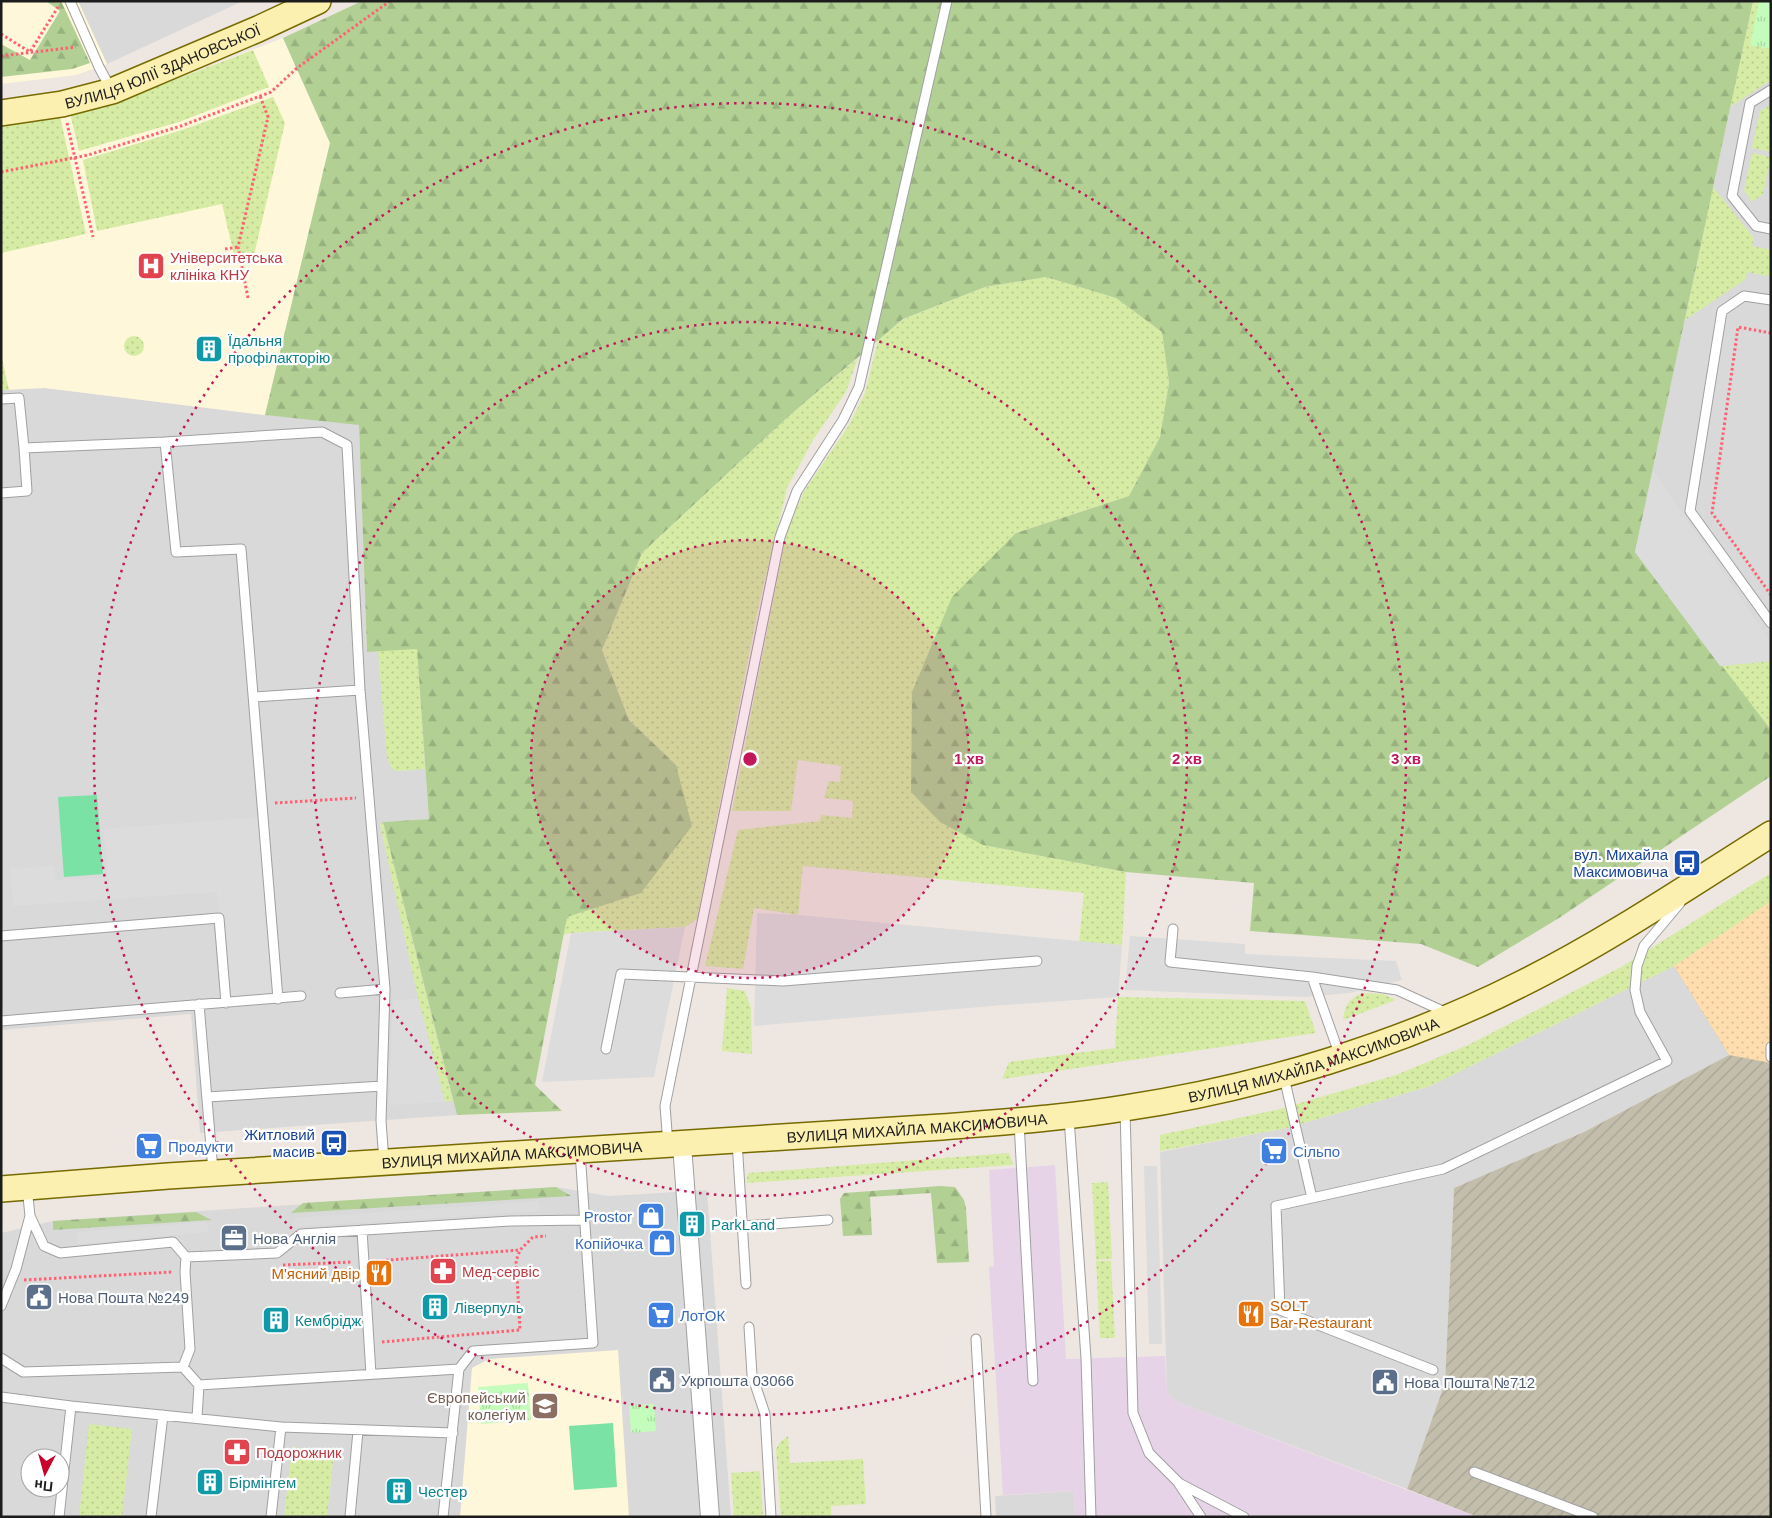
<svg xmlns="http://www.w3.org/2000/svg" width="1772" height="1518" viewBox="0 0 1772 1518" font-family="Helvetica,sans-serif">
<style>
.residential{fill:#dad9d9;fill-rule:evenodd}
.industrial{fill:#e7d3e8}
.education{fill:#fff7d9}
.construction{fill:url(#construction-furrows)}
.grass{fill:url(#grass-dots)}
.forest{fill:url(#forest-firs)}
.sand{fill:url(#sand-dots)}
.park{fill:url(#park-tufts)}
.pitch{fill:#7ae2a4}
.parking{fill:#dcdcdc}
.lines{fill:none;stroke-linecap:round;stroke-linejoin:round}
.lane-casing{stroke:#a0a0a0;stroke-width:11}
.street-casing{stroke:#a0a0a0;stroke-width:20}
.secondary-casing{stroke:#766a00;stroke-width:28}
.path{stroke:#ff6173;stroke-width:3;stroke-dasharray:2.5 2.5;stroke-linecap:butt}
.lane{stroke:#fff;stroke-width:9}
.street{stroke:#fff;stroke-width:18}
.secondary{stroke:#fcf0b1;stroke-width:25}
.ring{fill:none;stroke:#c2185b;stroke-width:2.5;stroke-dasharray:2.5 5}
.labels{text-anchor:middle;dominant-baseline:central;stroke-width:4.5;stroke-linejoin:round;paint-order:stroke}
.street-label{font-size:15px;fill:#1c1c1c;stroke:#fff}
.health-label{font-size:15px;fill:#be3a42;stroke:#fff;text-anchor:start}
.culture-label{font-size:15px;fill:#0d838f;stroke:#fff;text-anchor:start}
.transit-label{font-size:15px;fill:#164399;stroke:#fff;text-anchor:end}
.shop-label{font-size:15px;fill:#366cbe;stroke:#fff;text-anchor:start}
.service-label{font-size:15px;fill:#4e5e75;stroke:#fff;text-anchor:start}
.food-label{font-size:15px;fill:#c56008;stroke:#fff;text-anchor:end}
.education-label{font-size:15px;fill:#785e54;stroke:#fff;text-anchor:end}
.centre{fill:#c2185b;stroke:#fff;stroke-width:2.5}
.ring-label{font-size:15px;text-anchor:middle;font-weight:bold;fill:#c2185b;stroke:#fff;stroke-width:4.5;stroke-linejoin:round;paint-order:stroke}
</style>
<defs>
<pattern id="construction-furrows" width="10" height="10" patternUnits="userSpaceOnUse" patternTransform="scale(1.25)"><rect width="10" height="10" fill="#c3beac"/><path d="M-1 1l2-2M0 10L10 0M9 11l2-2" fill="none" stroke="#a7a393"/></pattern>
<pattern id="grass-dots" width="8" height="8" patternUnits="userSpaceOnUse" patternTransform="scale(1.25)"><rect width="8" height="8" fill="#d6eca4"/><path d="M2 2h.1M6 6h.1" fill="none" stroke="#b7ca8d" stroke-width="1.8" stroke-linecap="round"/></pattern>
<pattern id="forest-firs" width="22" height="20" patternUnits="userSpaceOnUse" patternTransform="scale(1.25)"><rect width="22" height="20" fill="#b2d094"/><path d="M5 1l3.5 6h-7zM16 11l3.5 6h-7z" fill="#98b27f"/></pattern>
<pattern id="sand-dots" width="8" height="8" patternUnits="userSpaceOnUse" patternTransform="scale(1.25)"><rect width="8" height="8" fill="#ffddae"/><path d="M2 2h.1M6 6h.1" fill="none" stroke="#dabd95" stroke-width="1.8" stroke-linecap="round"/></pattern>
<pattern id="park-tufts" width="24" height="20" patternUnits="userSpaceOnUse" patternTransform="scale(1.25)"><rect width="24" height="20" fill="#c3fcbb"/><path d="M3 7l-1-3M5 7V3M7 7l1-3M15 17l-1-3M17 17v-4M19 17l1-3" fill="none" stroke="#a7d7a0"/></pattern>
</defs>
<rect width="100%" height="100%" fill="#eee7e1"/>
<path class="residential" d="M 78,1 L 243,1 L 107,64 Z
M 1753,1 L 1771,1 L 1771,730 L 1635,552 Z
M 45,388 L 265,415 L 359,424 L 367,652 L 417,648 L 429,819 L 383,822 L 457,1115 L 200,1133 L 191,1014 L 1,1030 L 1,390 Z
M 1674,966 L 1729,1055 L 1584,1132 L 1454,1188 L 1445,1383 L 1407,1489 L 1179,1403 L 1167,1394 L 1160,1152 L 1287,1128 L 1430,1086 Z
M 556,1187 L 608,1196 L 707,1190 L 731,1517 L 1,1517 L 1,1233 L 53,1221 ZM 30,1458 L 60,1458 L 60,1488 L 30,1488 Z
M 1074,1491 L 1075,1517 L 996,1517 L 995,1496 Z"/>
<path class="industrial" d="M 1055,1165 L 1066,1359 L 1165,1356 L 1167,1394 L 1179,1403 L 1478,1517 L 1075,1517 L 1074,1491 L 1003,1495 L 989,1267 L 994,1266 L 989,1170 Z"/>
<path class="education" d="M 1,1 L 78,1 L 107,64 L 76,75 L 1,84 Z
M 283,38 L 330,143 L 265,415 L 45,388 L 1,390 L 1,125 L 70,113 L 158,86 Z
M 618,1350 L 629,1517 L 460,1517 L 472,1368 L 489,1359 Z"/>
<path class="construction" d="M 1771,902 L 1771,1517 L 1478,1517 L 1407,1489 L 1445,1383 L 1454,1188 L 1584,1132 L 1729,1055 L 1674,966 Z"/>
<path class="grass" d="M 1753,1 L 1771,1 L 1771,80 L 1730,107 Z
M 253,50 L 269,87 L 179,122 L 79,151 L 70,113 L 158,86 Z
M 273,97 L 285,123 L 254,255 L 235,259 L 222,204 L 97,231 L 83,160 L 182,130 Z
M 1771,105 L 1771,152 L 1752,148 L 1760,111 Z
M 60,116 L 86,234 L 1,253 L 1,125 Z
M 1752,153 L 1771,157 L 1763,194 L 1752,202 L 1744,190 Z
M 1713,187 L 1754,238 L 1752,246 L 1771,250 L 1771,277 L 1747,272 L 1746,279 L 1685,320 Z
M 1046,277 L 1116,298 L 1162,332 L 1169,383 L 1160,437 L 1129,496 L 1016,533 L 983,845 L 1126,872 L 1122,945 L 1079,942 L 1084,893 L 803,866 L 798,915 L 754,908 L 743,969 L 705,966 L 738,830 L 819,821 L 822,815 L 852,818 L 853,801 L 824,798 L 829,781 L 840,782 L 841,766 L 798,760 L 791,811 L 732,811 L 786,535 L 803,493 L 849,425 L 865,393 L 878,340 L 904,319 L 985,287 Z
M124 346a10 10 0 1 1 20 0a10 10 0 1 1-20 0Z
M 1,354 L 9,390 L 1,390 Z
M 858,358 L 846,392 L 813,440 L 787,488 L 759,604 L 697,919 L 685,927 L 571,933 L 563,935 L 567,917 L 641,892 L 676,765 L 629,720 L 602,650 L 642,553 L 790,415 Z
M 417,648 L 425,769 L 398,771 L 392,769 L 387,758 L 378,651 Z
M 1771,661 L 1771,730 L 1720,666 Z
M 383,822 L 453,1101 L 445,1102 L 418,998 L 380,825 Z
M 1771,873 L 1771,902 L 1674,966 L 1430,1086 L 1287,1128 L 1160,1151 L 1160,1135 L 1276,1110 L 1396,1075 L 1468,1045 L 1621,967 Z
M 727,988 L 745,991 L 751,1008 L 752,1054 L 722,1051 Z
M 1363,993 L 1383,994 L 1396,1000 L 1343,1020 C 1345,1005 1349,998 1363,993 Z
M 1118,997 L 1305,1001 L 1316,1033 L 1002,1079 L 1009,1062 L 1115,1048 Z
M 1009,1153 L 1013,1165 L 746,1183 L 748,1173 Z
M 1108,1182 L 1112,1259 L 1096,1260 L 1092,1183 Z
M 1096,1261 L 1111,1261 L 1115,1338 L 1100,1338 Z
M 89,1424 L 132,1429 L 122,1517 L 79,1517 Z
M 788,1436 L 790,1463 L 863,1459 L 866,1504 L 831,1506 L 831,1517 L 781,1517 L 776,1449 L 780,1442 Z
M 292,1447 L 334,1452 L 327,1517 L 284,1517 Z
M 760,1471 L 763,1517 L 734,1517 L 731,1473 Z"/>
<path class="forest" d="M 46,1 L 61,1 L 90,63 L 72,69 L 1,77 L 1,44 L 30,60 L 60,11 Z
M 362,1 L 1753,1 L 1635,552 L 1771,730 L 1771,776 L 1559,918 L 1478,967 L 1421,944 L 1250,931 L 1254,883 L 1126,872 L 983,845 L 940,822 L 911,792 L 912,692 L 952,597 L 1016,533 L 1129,496 L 1160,437 L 1169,383 L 1162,332 L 1116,298 L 1046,277 L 985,287 L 903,319 L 790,415 L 642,553 L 602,650 L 629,720 L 676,765 L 692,826 L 641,893 L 567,917 L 535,1085 L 562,1111 L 457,1115 L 383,822 L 429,819 L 417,649 L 367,652 L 359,425 L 265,415 L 330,143 L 283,38 Z
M 940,1186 L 955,1187 L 964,1200 L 966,1208 L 969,1262 L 937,1263 L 931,1193 L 870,1197 L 872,1235 L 843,1236 L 840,1199 L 844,1193 Z
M 556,1187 L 571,1196 L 291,1213 L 303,1203 Z
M 196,1212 L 211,1220 L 53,1230 L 53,1221 Z"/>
<path class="sand" d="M 1770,902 L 1771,902 L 1771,1063 L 1729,1055 L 1674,966 Z"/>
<path class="park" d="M 1759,1 L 1771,1 L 1771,49 L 1750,45 Z
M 528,1383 L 531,1420 L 481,1424 L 478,1387 Z
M 654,1404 L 656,1431 L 631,1433 L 629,1405 Z"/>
<path class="pitch" d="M 97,795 L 103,874 L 64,877 L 58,797 Z
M 613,1423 L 617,1487 L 574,1490 L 569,1426 Z"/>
<path class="parking" d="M 1653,471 L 1771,642 L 1771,661 L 1720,666 L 1635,552 Z
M 263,817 L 278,999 L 226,1003 L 217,892 L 13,906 L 10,869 L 54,866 L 55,880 L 107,877 L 104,829 Z
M 757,913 L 798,915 L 1122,945 L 1118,997 L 1004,1005 L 754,1026 Z
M 685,927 L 654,1077 L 542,1082 L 571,933 Z
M 1130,936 L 1245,944 L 1245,954 L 1396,961 L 1402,980 L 1349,993 L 1305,997 L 1125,990 Z
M 418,998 L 445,1102 L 389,1105 L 393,1001 Z
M 1144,1166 L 1157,1166 L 1162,1344 L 1149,1344 Z
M 539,1201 L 540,1211 L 293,1227 L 294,1218 Z
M 207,1222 L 208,1232 L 77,1244 L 77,1232 Z"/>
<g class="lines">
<g class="lane-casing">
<path id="lane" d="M 70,1 L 99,67 L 111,89
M 1771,90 L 1750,103 L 1732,196 L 1756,226 L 1771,229
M 1771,300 L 1744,296 L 1722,311 L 1690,511 L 1771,623
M 1,399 L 19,398 L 24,448 L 165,442 L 322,432 L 347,445 L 360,690 L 385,989 L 381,1121 L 384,1161
M 165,442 L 176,552 L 241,549 L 278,999
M 1,493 L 27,491 L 24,448
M 254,697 L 360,690
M 1173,929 L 1170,962 L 1312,977 L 1340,1056
M 1,936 L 219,918 L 226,1003
M 1312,977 L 1397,990 L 1447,1013
M 340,993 L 385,989
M 199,1004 L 213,1171
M 1,1021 L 301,996
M 1771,1047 L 1771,1057
M 606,1049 L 621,974 L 783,981 L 1037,961
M 1284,1077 L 1312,1198 L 1443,1169 L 1667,1061 L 1640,1012 L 1635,990 L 1637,966 L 1644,946 L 1680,903
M 207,1097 L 382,1086
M 1125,1109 L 1133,1413 L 1149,1453 L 1179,1483 L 1244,1517
M 1069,1118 L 1086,1358 L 1091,1517
M 1019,1122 L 1033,1381
M 737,1141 L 746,1284
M 668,1144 L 665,1106 L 780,537 L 797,491 L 843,420 L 859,387 L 947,1
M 1312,1198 L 1276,1206 L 1280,1310 L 1433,1370
M 30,1216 L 44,1246 L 60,1253 L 173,1242 L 186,1257 L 277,1253 L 301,1234 L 511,1221 L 585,1220
M 743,1226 L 828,1220
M 362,1230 L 371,1374
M 1,1306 L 16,1269 L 30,1216 L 27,1187
M 749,1327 L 752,1375 L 765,1414 L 771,1517
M 976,1339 L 986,1517
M 1,1358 L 23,1372 L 183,1367 L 199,1385 L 459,1369
M 183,1367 L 190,1349 L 185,1272 L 186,1257
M 1,1397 L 71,1406 L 281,1427 L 453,1433
M 197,1418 L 199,1385
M 1474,1472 L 1593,1517
M 1179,1484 L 1201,1517
M 59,1517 L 71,1406
M 151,1517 L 163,1415
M 271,1517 L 281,1427
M 350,1517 L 358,1431
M 443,1517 L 459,1369 L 473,1351 L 593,1343 L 580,1151"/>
</g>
<g class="street-casing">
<path id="street" d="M 682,1145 L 710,1517"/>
</g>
<g class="secondary-casing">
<g id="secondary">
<path id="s1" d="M 1,113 L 62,104 L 112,91 L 258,29 L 318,1"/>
<path id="s2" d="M 1,1189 L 168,1176 L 942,1127 C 1003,1122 1064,1118 1125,1108 C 1259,1088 1400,1045 1521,984 C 1606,942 1690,885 1771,834"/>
</g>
</g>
<path class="path" d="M 1,34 L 30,52 L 58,7
M 1,56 L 76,47
M 67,123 L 93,237
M 1,172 L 88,155 L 181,126 L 271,92 L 297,68 L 390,1
M 225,249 L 238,247
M 248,298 L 238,247 L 268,117 L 260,96
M 1771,333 L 1738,327 L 1712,513 L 1771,595
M 275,803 L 356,798
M 376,1261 L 520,1250
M 283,1265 L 352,1262
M 24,1280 L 173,1272
M 382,1342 L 520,1330 L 516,1261 L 520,1250 L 533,1237 L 546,1236"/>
<use href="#lane" class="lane"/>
<use href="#street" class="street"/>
<use href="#secondary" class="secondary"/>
</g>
<circle cx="750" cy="759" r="219" fill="#c2185b" fill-opacity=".12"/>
<g class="ring">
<circle cx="750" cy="759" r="219"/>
<circle cx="750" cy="759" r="437"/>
<circle cx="750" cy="759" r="656"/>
</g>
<defs>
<g id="hospital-square" transform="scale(1.4375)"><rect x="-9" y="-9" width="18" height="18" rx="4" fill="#e0444e" stroke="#fff"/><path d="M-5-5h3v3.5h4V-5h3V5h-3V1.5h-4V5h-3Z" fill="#fff"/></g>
<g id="building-square" transform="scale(1.4375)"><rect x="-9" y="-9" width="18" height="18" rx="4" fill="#0f9aa8" stroke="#fff"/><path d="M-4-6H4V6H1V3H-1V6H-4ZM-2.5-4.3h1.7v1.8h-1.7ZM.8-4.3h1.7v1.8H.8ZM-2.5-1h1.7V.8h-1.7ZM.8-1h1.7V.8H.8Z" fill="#fff"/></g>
<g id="bus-square" transform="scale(1.4375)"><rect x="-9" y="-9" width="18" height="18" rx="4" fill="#1a4fb4" stroke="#fff"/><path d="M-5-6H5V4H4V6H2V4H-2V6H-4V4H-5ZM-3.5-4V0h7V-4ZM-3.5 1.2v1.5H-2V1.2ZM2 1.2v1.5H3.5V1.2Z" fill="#fff"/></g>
<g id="supermarket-square" transform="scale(1.4375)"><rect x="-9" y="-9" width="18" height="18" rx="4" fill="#3f7fe0" stroke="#fff"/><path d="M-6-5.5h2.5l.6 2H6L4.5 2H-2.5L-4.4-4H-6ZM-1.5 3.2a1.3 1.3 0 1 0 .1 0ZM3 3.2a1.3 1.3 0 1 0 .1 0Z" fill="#fff"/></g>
<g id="shop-square" transform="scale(1.4375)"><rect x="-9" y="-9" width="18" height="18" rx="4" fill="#3f7fe0" stroke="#fff"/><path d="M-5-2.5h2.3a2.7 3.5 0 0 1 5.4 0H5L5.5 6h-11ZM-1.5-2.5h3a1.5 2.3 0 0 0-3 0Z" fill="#fff"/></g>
<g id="office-square" transform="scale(1.4375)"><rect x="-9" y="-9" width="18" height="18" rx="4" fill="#5c6f8a" stroke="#fff"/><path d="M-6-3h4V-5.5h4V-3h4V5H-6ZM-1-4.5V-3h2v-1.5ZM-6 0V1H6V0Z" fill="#fff"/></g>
<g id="pharmacy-square" transform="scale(1.4375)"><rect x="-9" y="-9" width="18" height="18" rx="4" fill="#e0444e" stroke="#fff"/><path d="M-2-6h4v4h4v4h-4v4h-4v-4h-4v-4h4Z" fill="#fff"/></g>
<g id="restaurant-square" transform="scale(1.4375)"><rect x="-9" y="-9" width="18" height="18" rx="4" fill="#e8710a" stroke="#fff"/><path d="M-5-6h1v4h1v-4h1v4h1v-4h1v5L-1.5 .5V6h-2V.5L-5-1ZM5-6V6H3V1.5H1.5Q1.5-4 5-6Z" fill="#fff"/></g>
<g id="civic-square" transform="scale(1.4375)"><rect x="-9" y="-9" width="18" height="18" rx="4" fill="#5c6f8a" stroke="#fff"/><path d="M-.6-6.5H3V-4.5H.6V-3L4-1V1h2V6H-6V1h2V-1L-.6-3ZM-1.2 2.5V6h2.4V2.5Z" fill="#fff"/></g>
<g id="school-square" transform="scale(1.4375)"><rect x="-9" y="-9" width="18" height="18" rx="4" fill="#8d6e63" stroke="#fff"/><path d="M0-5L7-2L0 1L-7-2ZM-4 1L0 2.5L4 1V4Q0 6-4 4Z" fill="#fff"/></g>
</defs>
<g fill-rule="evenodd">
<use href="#hospital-square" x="151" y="266"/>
<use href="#building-square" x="209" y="349"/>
<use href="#bus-square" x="1687" y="863"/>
<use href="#bus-square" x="334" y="1143"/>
<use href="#supermarket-square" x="149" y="1146"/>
<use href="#supermarket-square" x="1274" y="1151"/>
<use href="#shop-square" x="651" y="1216"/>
<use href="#building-square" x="692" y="1224"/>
<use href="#office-square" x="234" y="1238"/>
<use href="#shop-square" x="662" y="1243"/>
<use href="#pharmacy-square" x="443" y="1271"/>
<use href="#restaurant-square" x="379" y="1273"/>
<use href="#civic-square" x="39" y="1297"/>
<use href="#building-square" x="435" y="1307"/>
<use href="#restaurant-square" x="1251" y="1314"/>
<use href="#supermarket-square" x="661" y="1315"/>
<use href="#building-square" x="276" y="1320"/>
<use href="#civic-square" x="662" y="1380"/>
<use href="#civic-square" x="1385" y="1382"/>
<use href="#school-square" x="545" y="1406"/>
<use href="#pharmacy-square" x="237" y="1452"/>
<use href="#building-square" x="210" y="1482"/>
<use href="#building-square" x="399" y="1491"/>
</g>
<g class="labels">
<g class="street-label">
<text stroke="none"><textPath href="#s1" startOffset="169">ВУЛИЦЯ ЮЛІЇ ЗДАНОВСЬКОЇ</textPath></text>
<text stroke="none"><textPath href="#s2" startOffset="1322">ВУЛИЦЯ МИХАЙЛА МАКСИМОВИЧА</textPath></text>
<text stroke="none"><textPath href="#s2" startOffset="918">ВУЛИЦЯ МИХАЙЛА МАКСИМОВИЧА</textPath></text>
<text stroke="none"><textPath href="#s2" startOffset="512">ВУЛИЦЯ МИХАЙЛА МАКСИМОВИЧА</textPath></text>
</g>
<g class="health-label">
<text x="170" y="257">Університетська<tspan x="170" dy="17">клініка КНУ</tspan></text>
<text x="462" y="1271">Мед-сервіс</text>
<text x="256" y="1452">Подорожник</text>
</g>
<g class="culture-label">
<text x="228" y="340">Їдальня<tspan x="228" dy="17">профілакторію</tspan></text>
<text x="711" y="1224">ParkLand</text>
<text x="454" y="1307">Ліверпуль</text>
<text x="295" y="1320">Кембрідж</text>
<text x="229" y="1482">Бірмінгем</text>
<text x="418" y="1491">Честер</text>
</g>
<g class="transit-label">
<text x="1668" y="854">вул. Михайла<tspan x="1668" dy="17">Максимовича</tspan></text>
<text x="315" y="1134">Житловий<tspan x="315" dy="17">масив</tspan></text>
</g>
<g class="shop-label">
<text x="168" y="1146">Продукти</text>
<text x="1293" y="1151">Сільпо</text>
<text x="632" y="1216" text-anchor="end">Prostor</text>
<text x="643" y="1243" text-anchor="end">Копійочка</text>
<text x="680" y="1315">ЛотОК</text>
</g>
<g class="service-label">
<text x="253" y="1238">Нова Англія</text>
<text x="58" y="1297">Нова Пошта №249</text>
<text x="681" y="1380">Укрпошта 03066</text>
<text x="1404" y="1382">Нова Пошта №712</text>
</g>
<g class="food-label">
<text x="360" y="1273">М'ясний двір</text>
<text x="1270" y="1305" text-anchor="start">SOLT<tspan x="1270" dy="17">Bar-Restaurant</tspan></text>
</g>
<g class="education-label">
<text x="526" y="1397">Європейський<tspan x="526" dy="17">колегіум</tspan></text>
</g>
</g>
<circle cx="750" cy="759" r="8" class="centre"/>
<g class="ring-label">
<text x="969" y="764">1 хв</text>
<text x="1187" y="764">2 хв</text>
<text x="1406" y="764">3 хв</text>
</g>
<rect width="1772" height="1518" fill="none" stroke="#1c1c1c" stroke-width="5"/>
<g transform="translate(45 1473) rotate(186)"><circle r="24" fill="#ffffff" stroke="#a4a4a4"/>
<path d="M0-4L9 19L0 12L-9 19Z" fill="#c8002b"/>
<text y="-8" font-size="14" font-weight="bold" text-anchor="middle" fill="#1c1c1c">Пн</text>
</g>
</svg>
